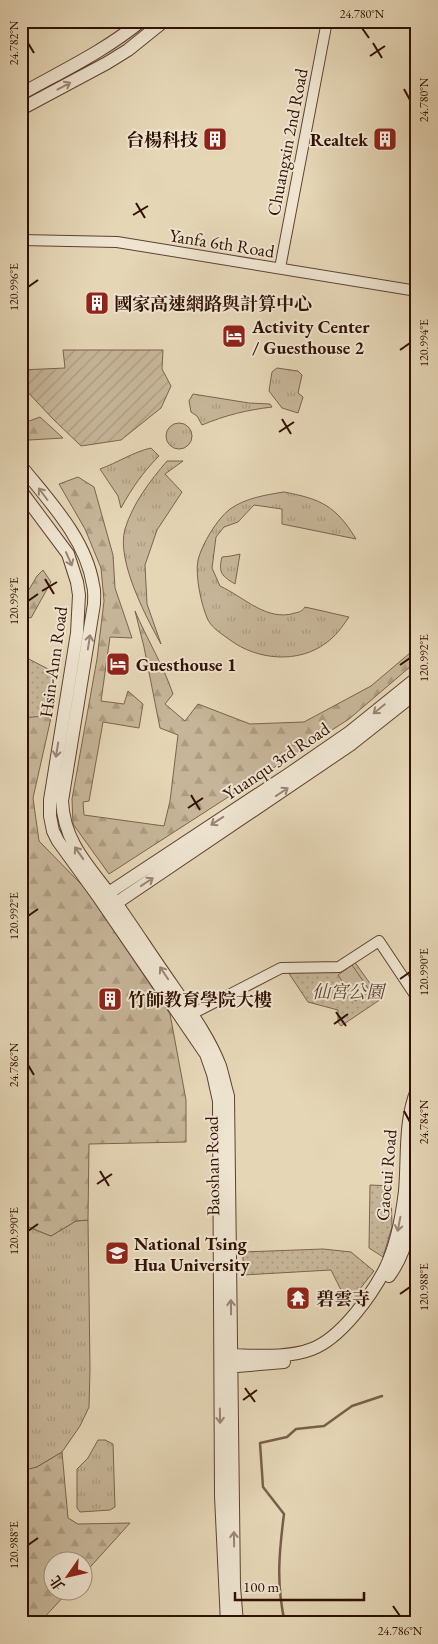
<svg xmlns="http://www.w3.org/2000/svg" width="438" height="1644" viewBox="0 0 438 1644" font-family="'EB Garamond','Noto Serif TC',serif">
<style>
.grass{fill:url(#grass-tufts);stroke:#7c634e}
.forest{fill:url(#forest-firs);stroke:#7c634e}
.park{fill:url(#park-dots);stroke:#7c634e}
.garden{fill:url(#garden-furrows);stroke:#7c634e}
.pitch{fill:#c6b598;stroke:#7c634e}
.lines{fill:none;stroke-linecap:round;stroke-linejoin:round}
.stream{stroke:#785f4a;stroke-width:2.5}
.minor-casing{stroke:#5e4230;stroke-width:12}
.tertiary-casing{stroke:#5e4230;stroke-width:14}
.minor{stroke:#eee4d0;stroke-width:10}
.tertiary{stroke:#eee4d0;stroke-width:12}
.oneway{stroke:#998574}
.ticks{fill:none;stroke:#311103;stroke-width:2}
.labels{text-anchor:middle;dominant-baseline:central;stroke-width:4;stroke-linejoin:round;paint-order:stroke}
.poi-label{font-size:18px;font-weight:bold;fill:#311103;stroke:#eee4d0;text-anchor:start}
.street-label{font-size:18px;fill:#311103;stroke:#eee4d0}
.park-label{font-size:18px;font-style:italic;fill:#5e4230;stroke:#eee4d0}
.neatline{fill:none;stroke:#311103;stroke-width:2}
.ticks-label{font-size:12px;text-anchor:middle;fill:#311103}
</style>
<defs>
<pattern id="grass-tufts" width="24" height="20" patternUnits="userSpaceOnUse" patternTransform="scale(1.25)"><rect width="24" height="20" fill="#c6b598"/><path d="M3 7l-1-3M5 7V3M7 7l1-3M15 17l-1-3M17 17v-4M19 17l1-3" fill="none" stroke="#ab9b81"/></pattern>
<pattern id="forest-firs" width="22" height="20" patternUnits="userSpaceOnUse" patternTransform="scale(1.25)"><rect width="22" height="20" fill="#c6b598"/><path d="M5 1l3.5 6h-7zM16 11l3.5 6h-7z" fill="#ab9b81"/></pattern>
<pattern id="park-dots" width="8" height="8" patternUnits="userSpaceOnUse" patternTransform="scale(1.25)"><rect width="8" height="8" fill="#c6b598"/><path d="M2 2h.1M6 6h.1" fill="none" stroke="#ab9b81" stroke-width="1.8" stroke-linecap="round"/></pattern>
<pattern id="garden-furrows" width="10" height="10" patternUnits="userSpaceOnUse" patternTransform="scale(1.25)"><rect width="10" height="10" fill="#c6b598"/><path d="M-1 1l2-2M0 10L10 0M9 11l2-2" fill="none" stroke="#ab9b81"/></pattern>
</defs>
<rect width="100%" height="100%" fill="#e5d6b6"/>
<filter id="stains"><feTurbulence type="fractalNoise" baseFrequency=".004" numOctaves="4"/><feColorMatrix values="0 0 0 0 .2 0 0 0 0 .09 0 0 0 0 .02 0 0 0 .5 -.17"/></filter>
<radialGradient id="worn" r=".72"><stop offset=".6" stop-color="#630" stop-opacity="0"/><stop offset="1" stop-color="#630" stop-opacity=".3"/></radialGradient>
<path class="grass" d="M 277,368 L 298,371 L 302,375 L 298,393 L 303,397 L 298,413 L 282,408 L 269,391 L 272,372 Z
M 193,394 L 249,403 L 270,404 L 272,407 C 247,410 226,415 202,425 L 197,416 L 191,412 L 189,401 Z
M166 436a13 13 0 1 1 26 0a13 13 0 1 1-26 0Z
M 151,448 L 159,456 C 143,472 132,488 121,508 L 118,496 L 100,469 C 117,463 133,452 151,448 Z
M 167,461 L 183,461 L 165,474 L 182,492 L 157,530 L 145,565 L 147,604 L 161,644 C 146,617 116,560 125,529 C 133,503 150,481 167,461 Z
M 284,492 C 321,499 336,506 356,539 L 282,524 L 282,509 L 254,505 L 238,522 L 224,527 L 216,537 L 212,568 L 220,586 C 244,597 267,622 295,613 C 300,612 302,611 305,607 L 349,617 C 342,627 336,636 326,643 C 298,664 257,660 230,640 C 222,634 213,629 208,620 C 201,605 195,575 198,560 C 202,544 217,519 230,509 C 246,498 265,495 284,492 Z
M 240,554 L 235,584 C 222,576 218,573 222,557 L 231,556 Z
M 88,1220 L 90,1369 L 89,1407 L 80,1426 L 62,1452 L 37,1467 L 21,1472 L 21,1224 L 51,1236 L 76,1221 Z
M 98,1440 L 105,1440 L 113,1444 L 115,1507 L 110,1510 L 80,1512 L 77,1508 L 77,1469 L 88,1458 Z"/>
<path class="forest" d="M 40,417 L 63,438 L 29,440 L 24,433 L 21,432 L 21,419 L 24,423 Z
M 78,477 L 94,487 L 113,555 L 115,588 L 132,638 L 110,637 L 101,701 L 124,704 L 128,691 L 143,704 L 139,728 L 103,722 L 89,801 L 83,802 L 84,815 L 164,826 L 170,801 L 178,735 L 160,728 L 144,647 L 135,611 C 147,639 163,665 173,694 L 165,704 L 185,721 L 198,704 L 250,724 L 304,722 L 371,686 L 417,647 L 417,661 L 349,719 L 109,874 L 73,824 L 72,799 L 97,659 L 104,601 L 101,568 L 85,529 L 59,484 Z
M 43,570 L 51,582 L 31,618 L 21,615 L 21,590 L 27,593 L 37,576 Z
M 21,700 L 53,709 L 33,798 L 39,841 L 85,888 L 170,1014 L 186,1100 L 186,1142 L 89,1144 L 88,1220 L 76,1221 L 51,1236 L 21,1224 Z
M 62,1452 L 68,1518 L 78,1524 L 130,1523 L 83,1575 L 82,1562 L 52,1562 L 52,1592 L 68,1592 L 39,1623 L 21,1623 L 21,1471 L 37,1467 Z"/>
<path class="park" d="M 21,655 L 54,672 L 45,716 L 21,718 Z
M 354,961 L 381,999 L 341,1026 L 338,1022 L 338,1010 L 308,1002 L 288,972 Z
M 370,1185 L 391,1186 L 392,1227 L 383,1257 L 369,1248 Z
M 323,1249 L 351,1252 L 374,1271 L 348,1304 L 331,1270 L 243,1275 L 243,1252 Z"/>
<path class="garden" d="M 63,350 L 163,350 L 162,369 L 171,386 L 161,408 L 121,440 L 81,446 L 53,419 L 21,385 L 21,370 L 65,368 Z"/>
<path class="pitch" d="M 352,965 L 370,991 L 355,1001 L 338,975 Z"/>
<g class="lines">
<path class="stream" d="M 21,620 L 23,618
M 285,1623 C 276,1584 279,1553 284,1514 L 263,1487 L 260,1443 L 287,1437 L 296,1429 L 324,1426 L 352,1406 L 382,1396"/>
<g class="minor-casing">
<path id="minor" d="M 21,240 L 117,242 L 417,291
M 280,268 L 327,21
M 186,1017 L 281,968 L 339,967 L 379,941 L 417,998"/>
</g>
<g class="tertiary-casing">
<path id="tertiary" d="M 21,94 C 62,71 105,51 141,21
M 21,109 L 107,63 L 128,50 L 164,21
M 21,466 C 49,501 86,539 93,585 C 95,591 94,598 94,604 L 62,801 C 64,845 92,869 116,903 C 135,930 153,958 172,985 C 189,1010 209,1037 220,1066 C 223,1076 225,1086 228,1096 L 234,1587 L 237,1623
M 21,491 L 68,554 L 77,582 L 79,595 L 77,633 L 50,800 L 50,816 L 53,831 L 58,841 L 100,899 L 206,1054 L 213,1074 L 219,1101 L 221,1496 L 227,1623
M 101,898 L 292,772 L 350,732 L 417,678
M 109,908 L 350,745 L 417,692
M 389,1276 C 414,1242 413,1199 417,1159
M 225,1355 C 252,1355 287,1359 312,1349 C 341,1338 371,1296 385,1269 C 396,1247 402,1216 405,1191 C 408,1157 404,1122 417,1090
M 225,1367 L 284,1362"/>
</g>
<use href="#minor" class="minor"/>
<use href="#tertiary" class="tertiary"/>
</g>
<defs><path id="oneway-shaft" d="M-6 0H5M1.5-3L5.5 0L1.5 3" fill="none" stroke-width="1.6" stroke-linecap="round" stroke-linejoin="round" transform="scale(1.25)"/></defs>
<g class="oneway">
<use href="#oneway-shaft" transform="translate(64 86) rotate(-28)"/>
<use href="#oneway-shaft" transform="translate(43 494) rotate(-127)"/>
<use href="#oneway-shaft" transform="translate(69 559) rotate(66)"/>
<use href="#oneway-shaft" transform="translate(89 642) rotate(-81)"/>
<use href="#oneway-shaft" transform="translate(379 709) rotate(141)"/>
<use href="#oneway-shaft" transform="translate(57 750) rotate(99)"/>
<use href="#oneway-shaft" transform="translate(282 792) rotate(-34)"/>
<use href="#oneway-shaft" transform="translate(217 821) rotate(147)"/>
<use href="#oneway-shaft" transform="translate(79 853) rotate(-125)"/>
<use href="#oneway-shaft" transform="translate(147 882) rotate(-34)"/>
<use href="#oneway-shaft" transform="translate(164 973) rotate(-124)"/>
<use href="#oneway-shaft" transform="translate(399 1224) rotate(101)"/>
<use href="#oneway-shaft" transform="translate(231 1307) rotate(-91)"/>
<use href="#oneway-shaft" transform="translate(220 1416) rotate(89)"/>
<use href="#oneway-shaft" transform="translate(234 1539) rotate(-91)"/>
</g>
<path class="ticks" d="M 362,28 L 369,38M 28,43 L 34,53M 373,43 L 382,58M 370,56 L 385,46M 404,89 L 410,100M 136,203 L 145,218M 133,215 L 148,206M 28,287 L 38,280M 400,350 L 410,343M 282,419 L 291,434M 279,432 L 294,422M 45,579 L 54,594M 42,591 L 57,582M 28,601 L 38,594M 400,665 L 410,658M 191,795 L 200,810M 188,808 L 203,798M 28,916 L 38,909M 400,979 L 410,972M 336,1012 L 346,1026M 334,1024 L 348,1014M 28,1065 L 34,1075M 404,1111 L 410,1122M 100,1171 L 109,1186M 97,1184 L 112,1174M 28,1231 L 38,1224M 400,1294 L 410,1287M 245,1388 L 255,1402M 243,1400 L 257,1390M 28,1545 L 38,1538M 393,1606 L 400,1616"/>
<defs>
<g id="building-square" transform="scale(1.25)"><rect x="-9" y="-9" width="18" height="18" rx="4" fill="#8f2418" stroke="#eee4d0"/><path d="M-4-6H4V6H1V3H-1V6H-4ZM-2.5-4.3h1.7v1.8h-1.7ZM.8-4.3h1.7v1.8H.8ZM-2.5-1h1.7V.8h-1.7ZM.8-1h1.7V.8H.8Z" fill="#fff"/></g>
<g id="hotel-square" transform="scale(1.25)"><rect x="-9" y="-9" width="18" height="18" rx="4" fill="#8f2418" stroke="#eee4d0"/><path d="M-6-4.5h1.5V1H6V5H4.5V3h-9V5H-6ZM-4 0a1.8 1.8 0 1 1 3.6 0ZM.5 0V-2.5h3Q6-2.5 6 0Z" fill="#fff"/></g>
<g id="university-square" transform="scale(1.25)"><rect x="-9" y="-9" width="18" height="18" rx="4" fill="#8f2418" stroke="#eee4d0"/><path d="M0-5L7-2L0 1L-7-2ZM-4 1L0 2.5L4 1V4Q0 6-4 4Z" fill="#fff"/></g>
<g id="temple-square" transform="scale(1.25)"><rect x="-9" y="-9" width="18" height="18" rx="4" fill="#8f2418" stroke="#eee4d0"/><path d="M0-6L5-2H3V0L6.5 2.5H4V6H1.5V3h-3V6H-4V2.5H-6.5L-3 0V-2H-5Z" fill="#fff"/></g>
</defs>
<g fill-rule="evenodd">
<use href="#building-square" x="215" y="139"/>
<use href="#building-square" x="385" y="139"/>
<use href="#building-square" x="97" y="303"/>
<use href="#hotel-square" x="234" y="336"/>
<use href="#hotel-square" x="118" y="664"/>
<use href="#building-square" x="110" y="999"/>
<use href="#university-square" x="117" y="1253"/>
<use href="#temple-square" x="298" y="1298"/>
</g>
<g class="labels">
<g class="poi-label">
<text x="198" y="139" text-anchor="end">台楊科技</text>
<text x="368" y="139" text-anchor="end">Realtek</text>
<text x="114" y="303">國家高速網路與計算中心</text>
<text x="252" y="326">Activity Center<tspan x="252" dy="21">/ Guesthouse 2</tspan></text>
<text x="136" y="664">Guesthouse 1</text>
<text x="128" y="999">竹師教育學院大樓</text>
<text x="134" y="1243">National Tsing<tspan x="134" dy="21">Hua University</tspan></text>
<text x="316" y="1298">碧雲寺</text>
</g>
<g class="street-label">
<text transform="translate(287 142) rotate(-79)">Chuangxin 2nd Road</text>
<text transform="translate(222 243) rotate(9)">Yanfa 6th Road</text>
<text transform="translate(53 662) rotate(-82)">Hsin-Ann Road</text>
<text transform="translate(276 761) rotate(-34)">Yuanqu 3rd Road</text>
<text transform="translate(212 1166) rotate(-91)">Baoshan Road</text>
<text transform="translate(386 1175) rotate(-85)">Gaocui Road</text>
</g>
<g class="park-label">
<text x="348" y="991">仙宮公園</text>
</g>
</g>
<rect width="438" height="1644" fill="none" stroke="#e5d6b6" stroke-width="55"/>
<g transform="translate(68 1576) rotate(236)"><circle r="24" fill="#eee4d0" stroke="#a2907e"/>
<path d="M0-4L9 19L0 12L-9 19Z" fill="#8f2418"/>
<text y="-8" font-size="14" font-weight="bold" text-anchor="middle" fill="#311103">北</text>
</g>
<path d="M235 1592v8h129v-8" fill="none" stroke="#311103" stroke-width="2.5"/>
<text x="243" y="1592" font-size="15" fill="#311103" stroke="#eee4d0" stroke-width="4" paint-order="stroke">100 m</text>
<rect x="28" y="28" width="382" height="1588" class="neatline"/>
<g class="ticks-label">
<text x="362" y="18">24.780°N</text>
<text transform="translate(14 43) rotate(-90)" y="4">24.782°N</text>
<text transform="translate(424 100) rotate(-90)" y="4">24.780°N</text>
<text transform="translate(14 287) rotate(-90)" y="4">120.996°E</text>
<text transform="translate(424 343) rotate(-90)" y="4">120.994°E</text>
<text transform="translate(14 601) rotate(-90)" y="4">120.994°E</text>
<text transform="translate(424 658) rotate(-90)" y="4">120.992°E</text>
<text transform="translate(14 916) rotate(-90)" y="4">120.992°E</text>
<text transform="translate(424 972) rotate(-90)" y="4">120.990°E</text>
<text transform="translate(14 1065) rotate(-90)" y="4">24.786°N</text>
<text transform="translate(424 1122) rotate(-90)" y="4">24.784°N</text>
<text transform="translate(14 1231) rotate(-90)" y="4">120.990°E</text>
<text transform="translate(424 1287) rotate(-90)" y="4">120.988°E</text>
<text transform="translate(14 1545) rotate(-90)" y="4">120.988°E</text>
<text x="400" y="1635">24.786°N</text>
</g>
<rect width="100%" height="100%" filter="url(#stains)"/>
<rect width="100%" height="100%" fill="url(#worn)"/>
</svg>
